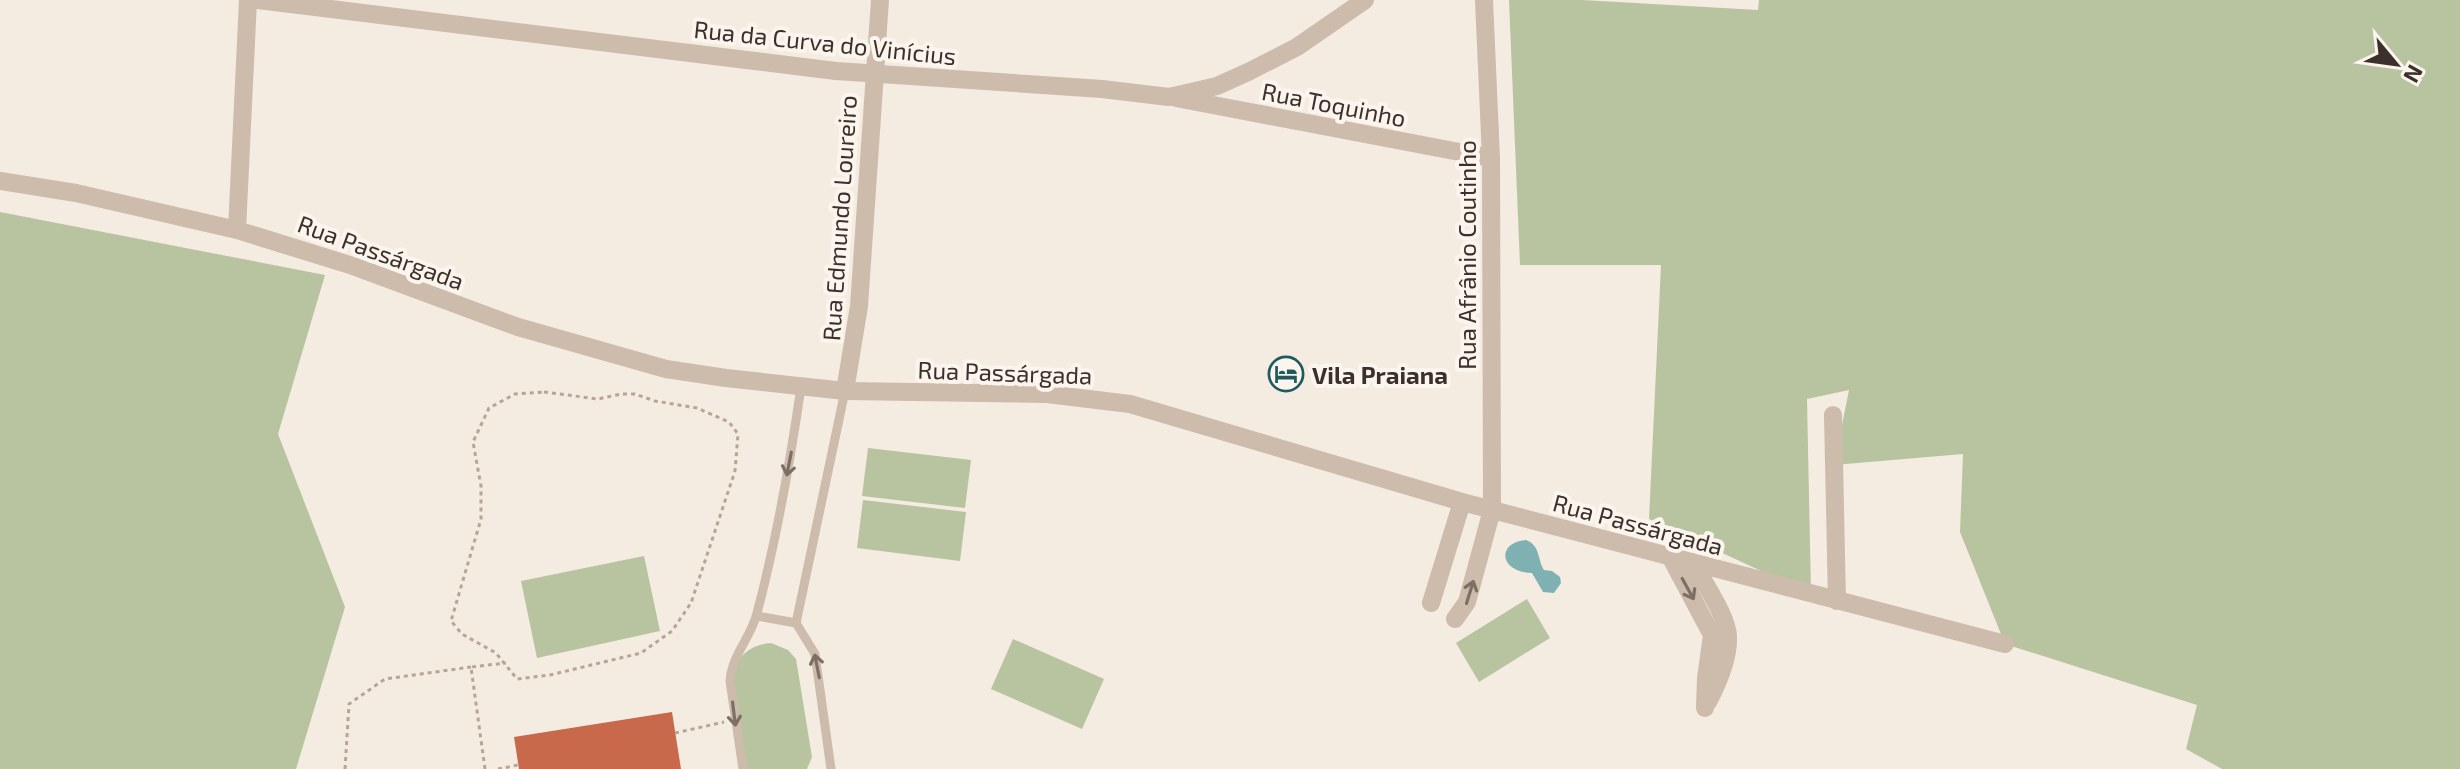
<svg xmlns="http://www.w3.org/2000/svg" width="2460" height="769" viewBox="0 0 2460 769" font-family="'Exo 2',sans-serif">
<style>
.green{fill:#b8c4a0}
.water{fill:#7fb0b2}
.building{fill:#c8694b}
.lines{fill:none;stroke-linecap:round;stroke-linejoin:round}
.path{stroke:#b9a596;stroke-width:3;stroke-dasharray:4 4;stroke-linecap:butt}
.service{stroke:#cdbbac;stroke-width:9}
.minor{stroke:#cdbbac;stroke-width:18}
.oneway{stroke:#7d6f65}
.labels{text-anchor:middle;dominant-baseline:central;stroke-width:8;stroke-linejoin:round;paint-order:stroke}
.street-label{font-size:24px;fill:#3b302b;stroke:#fbf5ee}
.poi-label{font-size:24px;font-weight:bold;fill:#3b302b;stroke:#fbf5ee;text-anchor:start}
</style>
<rect width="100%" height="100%" fill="#f4ebe1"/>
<path class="green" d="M 1509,0 L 1582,0 L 1758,10 L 1759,0 L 2460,0 L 2460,769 L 2222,769 L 2186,749 L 2197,705 L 2005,644 L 1960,532 L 1963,454 L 1834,465 L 1849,390 L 1807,399 L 1811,594 L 1649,519 L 1661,265 L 1520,265 Z
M 0,212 L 325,275 L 278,434 L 345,607 L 296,769 L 0,769 Z
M 868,448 L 971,460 L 965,508 L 862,496 Z
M 863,500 L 966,512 L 960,561 L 857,548 Z
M 644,556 L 660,631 L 537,658 L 521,581 Z
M 1527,599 L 1550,638 L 1479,682 L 1456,643 Z
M 1013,639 L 1104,679 L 1082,729 L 991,689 Z
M 771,643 L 788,650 L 796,659 L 812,757 L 807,769 L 747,769 L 732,673 C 740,654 750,645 771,643 Z"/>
<path class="water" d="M 1526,540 C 1541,546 1537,559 1544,570 L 1552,571 L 1560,577 L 1561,583 L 1554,593 L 1543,592 L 1532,573 C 1498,572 1497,542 1526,540 Z"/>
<path class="building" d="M 672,712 L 681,769 L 519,769 L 514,737 Z"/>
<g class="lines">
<path class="path" d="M 544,392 L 598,399 L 621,394 L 635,394 L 655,401 L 697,408 L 729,422 L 738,434 L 735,471 L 691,603 L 672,631 L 641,653 L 550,675 L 517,679 L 496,653 L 462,634 L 451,621 L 481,519 L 481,486 L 473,442 L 489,408 L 515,394 Z
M 675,733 L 724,722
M 345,769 L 349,704 L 385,679 L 471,667
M 485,769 L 471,667 L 506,663
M 498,769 L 518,765"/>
<path class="service" d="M 757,616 L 796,623 L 815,654 L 831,769
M 796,623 L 845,391
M 743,769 L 730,681 C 732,654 751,638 757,613 C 777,538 790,463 801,387"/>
<path class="minor" d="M 258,0 L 836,71 L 1102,89 L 1169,97 L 1217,86 L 1248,72 L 1297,47 L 1365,0
M 1176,98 L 1491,158
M 0,181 L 76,193 L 237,230 L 353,266 L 518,327 L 666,369 L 726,378 L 845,391 L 1047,394 L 1130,404 L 1462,502 L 2005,644
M 237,230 L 248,0
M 845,391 L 859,306 L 880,0
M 1833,415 L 1837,601
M 1671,558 L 1712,635 L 1706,678 L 1705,708
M 1694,564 C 1703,582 1728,617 1728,637 C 1729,659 1718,683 1708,702
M 1431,603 L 1462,502
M 1455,619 L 1467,602 L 1492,510 L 1491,158 L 1484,0"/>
</g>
<defs><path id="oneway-shaft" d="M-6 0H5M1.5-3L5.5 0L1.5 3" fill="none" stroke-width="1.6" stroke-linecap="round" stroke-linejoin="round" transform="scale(2)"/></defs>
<g class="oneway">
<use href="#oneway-shaft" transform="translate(789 464) rotate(101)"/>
<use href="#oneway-shaft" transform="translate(1688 589) rotate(61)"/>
<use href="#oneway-shaft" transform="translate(1470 592) rotate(-73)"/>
<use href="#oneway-shaft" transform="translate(817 666) rotate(-101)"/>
<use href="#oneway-shaft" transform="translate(734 714) rotate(83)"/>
</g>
<defs>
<g id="hotel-ring" transform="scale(1.8)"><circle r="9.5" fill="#fbf5ee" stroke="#1f5a5e" stroke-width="1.5"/><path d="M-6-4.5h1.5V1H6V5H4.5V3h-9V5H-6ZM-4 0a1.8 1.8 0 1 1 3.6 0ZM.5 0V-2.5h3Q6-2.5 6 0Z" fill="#1f5a5e"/></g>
</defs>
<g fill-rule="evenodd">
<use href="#hotel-ring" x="1286" y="374"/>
</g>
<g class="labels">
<g class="street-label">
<text transform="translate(825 42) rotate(6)">Rua da Curva do Vinícius</text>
<text transform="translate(1334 104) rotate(11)">Rua Toquinho</text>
<text transform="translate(839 218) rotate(-86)">Rua Edmundo Loureiro</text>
<text transform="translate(381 252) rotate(20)">Rua Passárgada</text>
<text transform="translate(1466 255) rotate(-90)">Rua Afrânio Coutinho</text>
<text transform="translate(1005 372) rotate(2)">Rua Passárgada</text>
<text transform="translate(1638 524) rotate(15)">Rua Passárgada</text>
</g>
<g class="poi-label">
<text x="1312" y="374">Vila Praiana</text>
</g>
</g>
<g transform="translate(2396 64) rotate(119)" stroke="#fbf5ee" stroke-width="6" paint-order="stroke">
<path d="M0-6L14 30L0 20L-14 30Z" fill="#3b302b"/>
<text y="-12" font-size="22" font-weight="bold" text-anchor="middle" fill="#3b302b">N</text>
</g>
</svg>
